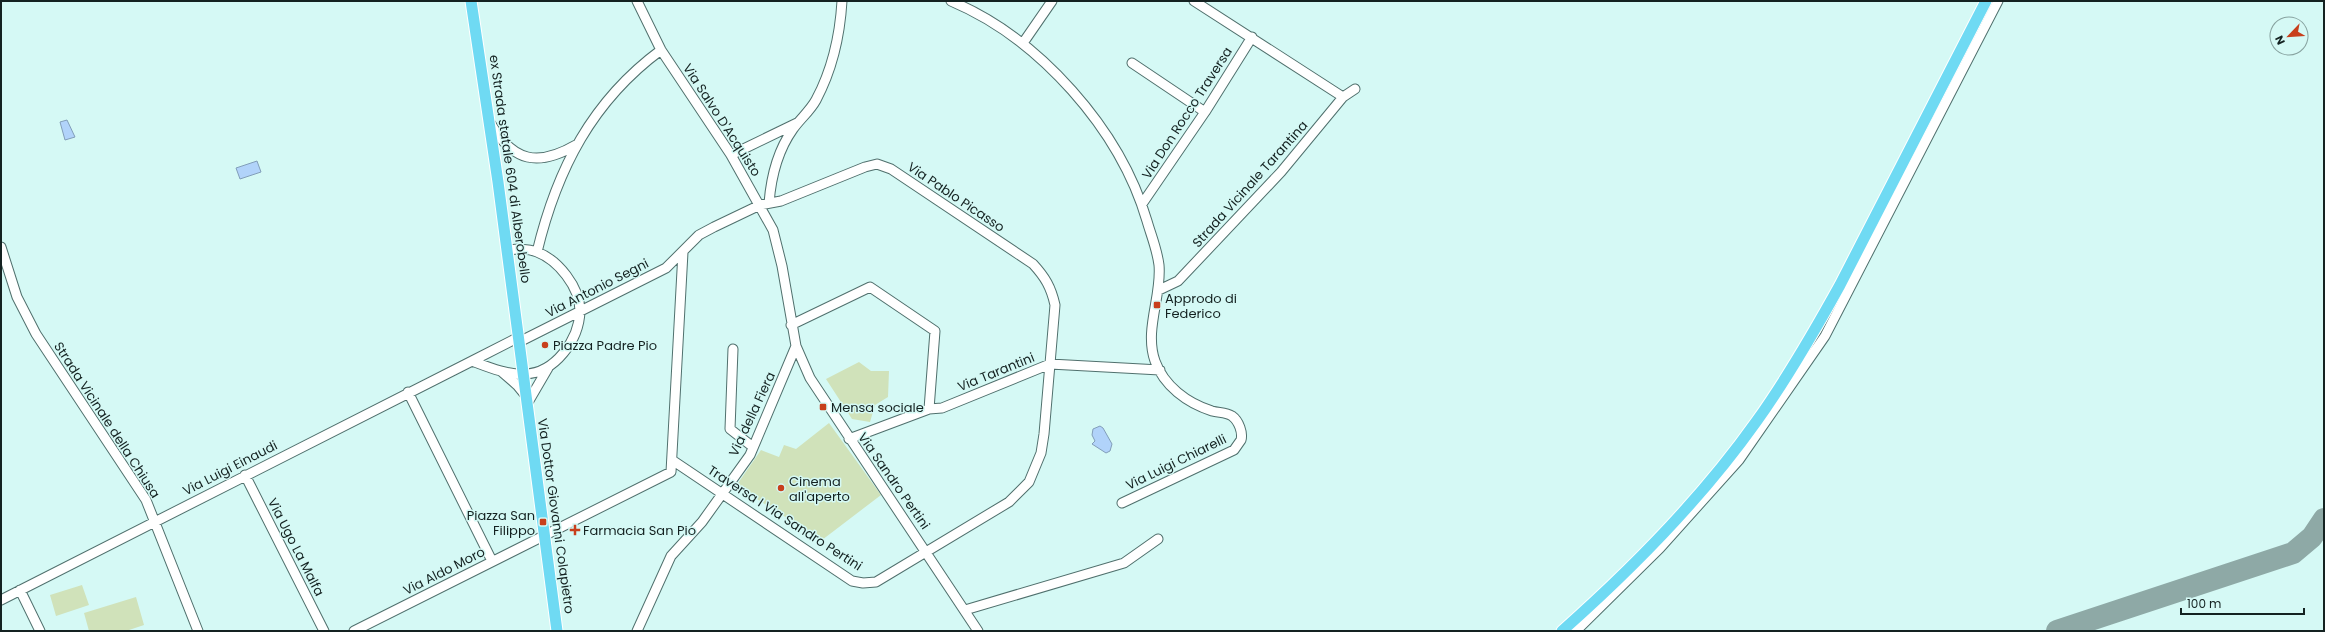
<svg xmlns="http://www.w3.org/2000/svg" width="2325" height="632" viewBox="0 0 2325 632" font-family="Poppins,sans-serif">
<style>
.green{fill:#d0e2ba}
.water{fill:#b1d3fa;stroke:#829eb9}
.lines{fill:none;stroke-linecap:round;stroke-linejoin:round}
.taxiway{stroke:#8ea9a6;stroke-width:22}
.minor-casing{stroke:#50706d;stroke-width:11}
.major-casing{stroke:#fff;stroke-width:13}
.minor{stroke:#fff;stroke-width:9}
.major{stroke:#6fdaf3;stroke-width:11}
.poi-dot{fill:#c83f1c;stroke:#d5f9f5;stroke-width:1.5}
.labels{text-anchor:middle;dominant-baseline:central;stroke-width:3;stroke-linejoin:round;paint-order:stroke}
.street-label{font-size:13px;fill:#142221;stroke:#d5f9f5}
.poi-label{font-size:13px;fill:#142221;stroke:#d5f9f5;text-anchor:start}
</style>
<rect width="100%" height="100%" fill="#d5f9f5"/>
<path class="green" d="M 859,362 L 871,371 L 889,371 L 888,397 L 875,405 L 870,422 L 852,419 L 826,379 Z
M 829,423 L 881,495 L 822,540 L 736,486 L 761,450 L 779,457 L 784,445 L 796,449 Z
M 82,585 L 89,605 L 56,616 L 50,595 Z
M 136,597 L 144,625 L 126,631 L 89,631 L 84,613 Z"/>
<path class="water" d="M 67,120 L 75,137 L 65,140 L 60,122 Z
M 257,161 L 261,172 L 240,179 L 236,168 Z
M 1100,426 L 1103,428 L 1112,444 L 1110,451 L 1106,453 L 1092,444 L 1095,441 L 1092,435 L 1093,429 Z"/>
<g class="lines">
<path class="taxiway" d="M 2057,631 L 2293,553 L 2312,537 L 2324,519"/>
<g class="minor-casing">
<path id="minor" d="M 637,1 L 661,50 L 731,155 L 773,230 L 782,266 L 796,346 L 810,378 L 978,631
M 951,1 C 1039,38 1120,129 1147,221 C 1151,235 1157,249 1159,265 C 1162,296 1144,330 1155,361 C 1164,386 1187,403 1212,411 C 1219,413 1226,412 1232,416 C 1239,421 1243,433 1241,440 L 1234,450 L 1122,503
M 1194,1 L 1343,97
M 1023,43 L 1052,1
M 1132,63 L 1205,112
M 491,124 C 513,162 538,167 576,145
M 731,155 L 797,123
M 769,203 C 771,178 778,150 793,129 C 800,119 810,111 816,100 C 832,70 840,35 842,1
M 1142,204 L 1205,112 L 1252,37
M 1,247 L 17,297 L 36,334 L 146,500 L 198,631
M 507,250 C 517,249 527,248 537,252 C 558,260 580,287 580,311 C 579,340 555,373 525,374 C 507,375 488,367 472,361 L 519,337
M 537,252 C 557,169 592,101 661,50
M 1159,290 L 1178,281 L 1281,172 L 1343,97 L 1355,89
M 791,325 L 870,287 L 935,331 L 929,409
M 519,342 L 666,268 L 699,235 L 714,227 L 760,205 L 781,201 L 865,167 L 877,164 L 891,169 L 1033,264 C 1045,277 1051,287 1055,305 L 1044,434 L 1041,453 L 1029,482 L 1009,502 L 876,582 L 863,583 L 852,581 L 672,460
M 733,349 L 730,429 L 753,447
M 501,371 L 517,385 L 526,396
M 408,392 L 492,561
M 527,404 L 548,368
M 849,439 L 929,409 L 942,408 L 1050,364 L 1160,370
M 245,475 L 324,631
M 20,590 L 40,631
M 1,600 L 472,361
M 965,610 L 1124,563 L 1158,539
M 354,631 L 671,472 L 683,252
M 637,631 L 671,556 L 702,522 L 750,455 L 796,346
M 1576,631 L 1660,548 L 1739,460 L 1825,336 L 1998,1"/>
</g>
<g class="major-casing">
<path id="major" d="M 471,1 L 498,182 L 557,631
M 1562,631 C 1632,569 1702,498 1756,422 C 1787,379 1814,332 1840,285 L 1986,1"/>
</g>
<use href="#minor" class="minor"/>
<use href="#major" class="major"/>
</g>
<g class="poi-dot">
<rect x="1153" y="301" width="8" height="8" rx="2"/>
<circle cx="545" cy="345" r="4"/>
<rect x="819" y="403" width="8" height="8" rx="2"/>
<circle cx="781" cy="488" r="4"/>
<rect x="539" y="518" width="8" height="8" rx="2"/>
<path d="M573 524h4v4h4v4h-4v4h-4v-4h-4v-4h4z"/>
</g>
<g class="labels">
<g class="street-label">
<text transform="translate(1187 113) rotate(-57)">Via Don Rocco Traversa</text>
<text transform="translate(722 120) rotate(57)">Via Salvo D'Acquisto</text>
<text transform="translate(510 169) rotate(82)">ex Strada statale 604 di Alberobello</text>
<text transform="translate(1250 184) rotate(-48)">Strada Vicinale Tarantina</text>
<text transform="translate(956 197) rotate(34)">Via Pablo Picasso</text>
<text transform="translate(597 288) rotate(-27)">Via Antonio Segni</text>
<text transform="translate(996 372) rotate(-22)">Via Tarantini</text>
<text transform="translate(752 414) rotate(-65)">Via della Fiera</text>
<text transform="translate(107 420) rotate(57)">Strada Vicinale della Chiusa</text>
<text transform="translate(1176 462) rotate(-26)">Via Luigi Chiarelli</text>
<text transform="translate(230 468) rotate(-27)">Via Luigi Einaudi</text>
<text transform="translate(894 481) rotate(55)">Via Sandro Pertini</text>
<text transform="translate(556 516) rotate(82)">Via Dottor Giovanni Colapietro</text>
<text transform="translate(785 518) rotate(33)">Traversa I Via Sandro Pertini</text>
<text transform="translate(296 547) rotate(63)">Via Ugo La Malfa</text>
<text transform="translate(444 571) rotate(-27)">Via Aldo Moro</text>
</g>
<g class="poi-label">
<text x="1165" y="298">Approdo di<tspan x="1165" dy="15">Federico</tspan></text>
<text x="553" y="345">Piazza Padre Pio</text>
<text x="831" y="407">Mensa sociale</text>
<text x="789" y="481">Cinema<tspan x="789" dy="15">all'aperto</tspan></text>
<text x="535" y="515" text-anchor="end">Piazza San<tspan x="535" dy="15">Filippo</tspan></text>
<text x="583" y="530">Farmacia San Pio</text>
</g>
</g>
<rect width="2325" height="632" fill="none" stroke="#142221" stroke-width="4"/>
<g transform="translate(2289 36) rotate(245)"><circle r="19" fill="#d5f9f5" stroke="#88a3a0"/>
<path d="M0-3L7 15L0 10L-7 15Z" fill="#c83f1c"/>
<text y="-6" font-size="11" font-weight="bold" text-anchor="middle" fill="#142221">N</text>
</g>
<path d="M2181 608v6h123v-6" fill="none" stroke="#142221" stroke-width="2"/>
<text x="2187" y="608" font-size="12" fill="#142221" stroke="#d5f9f5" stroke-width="3" paint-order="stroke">100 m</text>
</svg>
